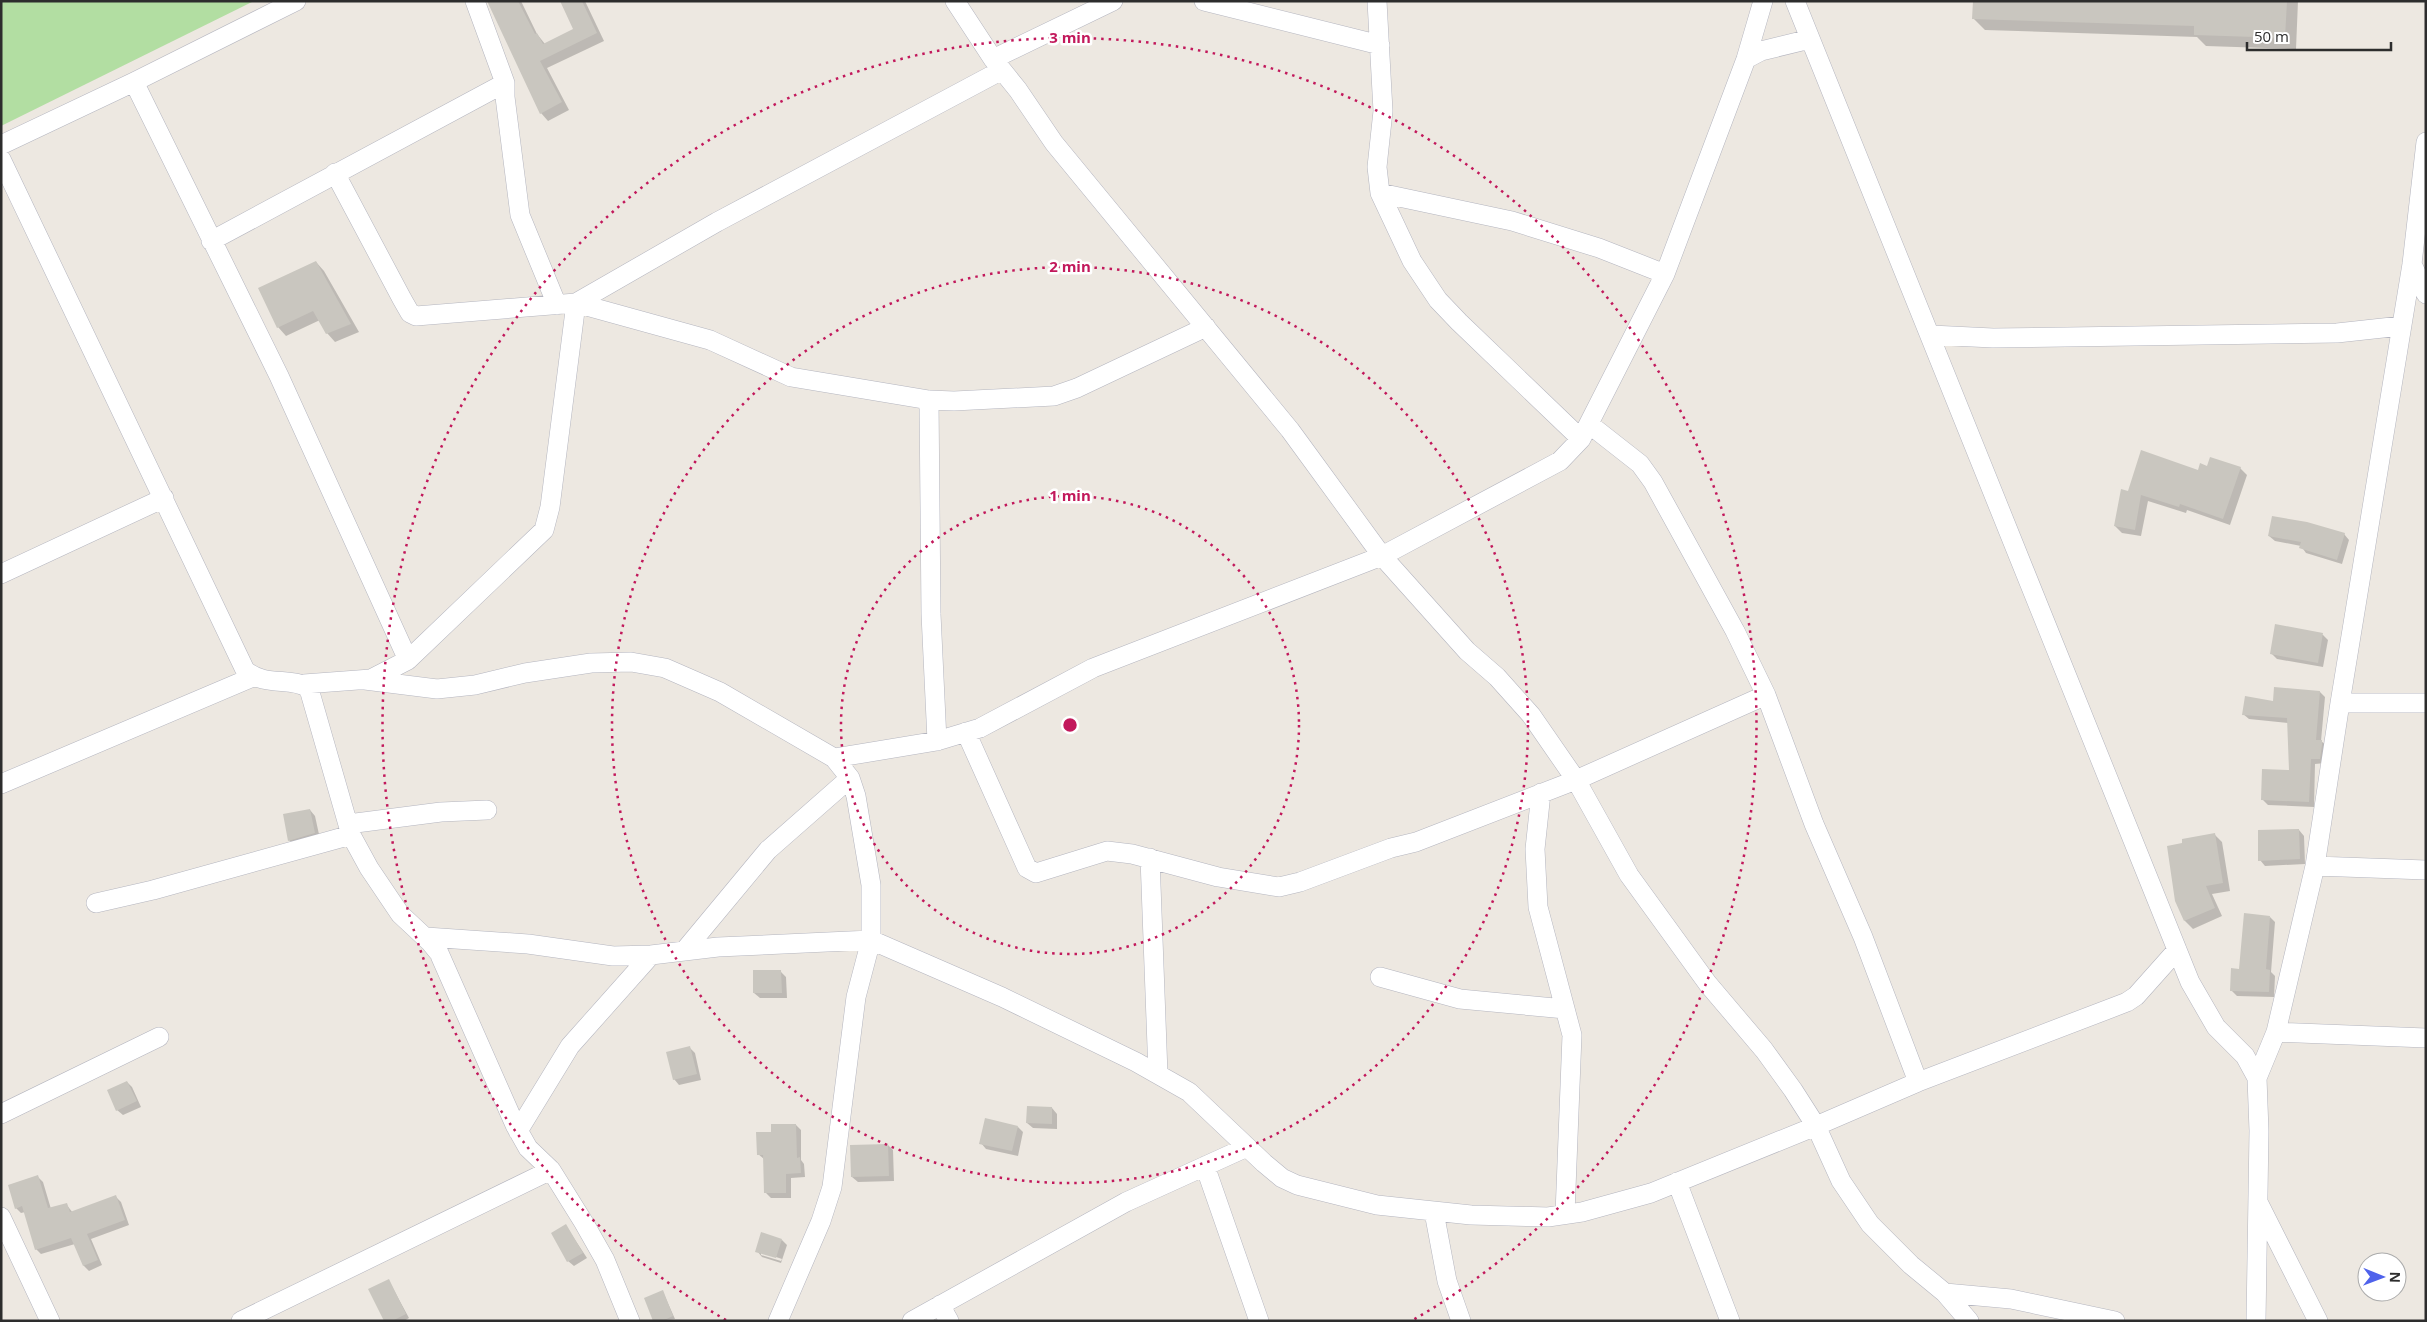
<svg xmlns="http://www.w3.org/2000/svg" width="2427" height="1322" viewBox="0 0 2427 1322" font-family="'Open Sans',sans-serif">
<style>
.green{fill:#b2dea2}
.shadow{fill:#0003;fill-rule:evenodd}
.building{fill:#c9c6bf}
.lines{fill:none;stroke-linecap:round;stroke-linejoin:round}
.minor-casing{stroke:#b4b5bf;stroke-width:20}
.minor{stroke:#fff;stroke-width:19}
.ring{fill:none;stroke:#c2185b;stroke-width:2.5;stroke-dasharray:2.5 5}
.centre{fill:#c2185b;stroke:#fff;stroke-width:2.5}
.ring-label{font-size:15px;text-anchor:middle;font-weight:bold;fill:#c2185b;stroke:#fff;stroke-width:5;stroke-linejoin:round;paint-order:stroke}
</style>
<rect width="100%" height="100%" fill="#ede8e1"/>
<path class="green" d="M 1,1 L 254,1 L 1,126 Z"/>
<path class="shadow" d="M 489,1 L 521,1 L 537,34 L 545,44 L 575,29 L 561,1 L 585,1 L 604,41 L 547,68 L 569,110 L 548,121 L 541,113 Z
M 1974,1 L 2298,1 L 2296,49 L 2206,46 L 2197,37 L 1985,30 L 1973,18 Z
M 316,262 L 324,271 L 359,332 L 335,342 L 327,333 L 320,320 L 286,336 L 278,327 Z
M 2208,467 L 2240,468 L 2247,475 L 2230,525 L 2187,510 L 2186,513 L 2148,501 L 2141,536 L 2122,533 L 2115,526 L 2129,492 Z
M 2344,534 L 2349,540 L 2342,564 L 2306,553 L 2301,546 L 2275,541 L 2269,536 Z
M 2276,626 L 2323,635 L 2328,640 L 2323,667 L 2277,659 L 2271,653 Z
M 2320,692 L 2325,697 L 2321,741 L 2327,746 L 2325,763 L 2315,764 L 2314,807 L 2268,805 L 2263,800 L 2290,771 L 2288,723 L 2249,719 L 2243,714 L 2274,702 Z
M 310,810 L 315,816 L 320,839 L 295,846 L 289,840 Z
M 2299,830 L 2304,836 L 2305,864 L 2265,866 L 2260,860 Z
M 2215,835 L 2222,842 L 2230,891 L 2212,894 L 2222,916 L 2193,929 L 2185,921 L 2177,900 Z
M 2270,917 L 2275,922 L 2271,972 L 2275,976 L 2274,997 L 2237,996 L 2231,990 Z
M 781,972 L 786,977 L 787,998 L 760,998 L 754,993 Z
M 689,1047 L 695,1053 L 701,1080 L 679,1085 L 674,1079 Z
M 127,1082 L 132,1087 L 141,1107 L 123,1115 L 117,1110 Z
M 1052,1108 L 1057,1114 L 1057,1129 L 1033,1128 L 1027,1123 Z
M 796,1125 L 801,1130 L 801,1160 L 804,1164 L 805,1177 L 791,1178 L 791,1198 L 771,1198 L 766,1193 L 764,1159 L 758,1154 L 773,1133 Z
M 1018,1127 L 1023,1132 L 1018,1156 L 986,1149 L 981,1143 Z
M 888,1145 L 893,1150 L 894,1181 L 858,1182 L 852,1177 Z
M 38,1177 L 43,1182 L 51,1209 L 66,1204 L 73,1213 L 116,1197 L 121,1202 L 129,1225 L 91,1239 L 102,1265 L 89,1271 L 84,1266 L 75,1244 L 41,1254 L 36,1249 L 25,1212 L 21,1213 L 16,1208 Z
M 566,1226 L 587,1258 L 574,1266 L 568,1261 Z
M 782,1240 L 787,1245 L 781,1263 L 762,1257 L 757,1251 ZM 761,1252 L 782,1259 L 781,1261 L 761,1255 Z
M 389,1281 L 409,1318 L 404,1321 L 386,1321 Z
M 663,1292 L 675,1319 L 654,1321 Z"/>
<path class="building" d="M 487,1 L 518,1 L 535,34 L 537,33 L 543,44 L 573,29 L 560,1 L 582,1 L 597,33 L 540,61 L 562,102 L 540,114 Z
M 1973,1 L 2287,1 L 2285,38 L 2194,35 L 2194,26 L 1972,19 Z
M 316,261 L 351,324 L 326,334 L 313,311 L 277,328 L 258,288 Z
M 2141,450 L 2198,470 L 2200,463 L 2207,466 L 2210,457 L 2241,467 L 2223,519 L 2180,504 L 2179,507 L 2141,495 L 2135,530 L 2114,526 L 2121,489 L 2128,491 Z
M 2272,516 L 2307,522 L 2345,533 L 2337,560 L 2299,548 L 2301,542 L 2268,536 Z
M 2275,624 L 2323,633 L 2318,663 L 2270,654 Z
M 2274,687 L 2320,691 L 2316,740 L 2322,740 L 2322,745 L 2320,759 L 2311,759 L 2309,802 L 2261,800 L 2262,769 L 2289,770 L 2287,718 L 2242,715 L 2245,696 L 2273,701 Z
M 310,809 L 315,833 L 288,841 L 283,814 Z
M 2299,829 L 2300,859 L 2258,861 L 2258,830 Z
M 2215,833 L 2223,883 L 2206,886 L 2215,908 L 2184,921 L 2175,901 L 2167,846 L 2182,843 L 2182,839 Z
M 2244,913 L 2270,916 L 2266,969 L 2270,970 L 2269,992 L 2230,991 L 2231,968 L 2239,969 Z
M 753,970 L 781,970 L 782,993 L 753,993 Z
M 690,1046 L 697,1074 L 673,1080 L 666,1052 Z
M 127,1081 L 137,1101 L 116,1111 L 107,1090 Z
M 1027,1106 L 1052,1107 L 1052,1124 L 1026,1123 Z
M 985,1118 L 1018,1126 L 1012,1151 L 979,1144 Z
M 771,1124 L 796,1124 L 797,1158 L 800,1157 L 801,1173 L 786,1174 L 786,1193 L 764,1193 L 763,1155 L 757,1155 L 756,1132 L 771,1132 Z
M 888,1144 L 889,1176 L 851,1177 L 850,1145 Z
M 38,1175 L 48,1208 L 67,1203 L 70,1212 L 116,1195 L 125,1220 L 87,1234 L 98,1260 L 83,1266 L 71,1238 L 35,1250 L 22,1206 L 15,1209 L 8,1185 Z
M 566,1224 L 583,1253 L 567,1262 L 551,1233 Z
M 761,1232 L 782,1239 L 776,1258 L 755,1252 Z
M 389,1279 L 406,1314 L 392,1321 L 384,1321 L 368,1289 Z
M 663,1290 L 673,1316 L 662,1321 L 653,1321 L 644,1298 Z"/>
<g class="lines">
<g class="minor-casing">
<path id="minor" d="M 475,1 L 505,83 L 505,97 L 520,215 L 557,305
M 955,1 L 993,59 L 1018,90 L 1054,143 L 1290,430 L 1382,556 L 1467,651 L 1497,677 L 1531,715 L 1576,780 L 1629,875 L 1708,984 L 1764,1050 L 1793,1090 L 1816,1126 L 1841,1181 L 1870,1224 L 1911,1265 L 1945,1293 L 1969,1321
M 1204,1 L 1380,45
M 1377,1 L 1383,111 L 1377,167 L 1380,193 L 1412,261 L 1438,300 L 1459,322 L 1581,439
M 1795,1 L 2190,982 L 2216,1027 L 2245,1056 L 2257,1078
M 993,59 L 1113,1
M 1746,59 L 1761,51 L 1810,39
M 134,82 L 279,376 L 408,660
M 1,145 L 134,82 L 296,1
M 1,159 L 245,670 C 265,688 294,676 309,689 L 351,835 L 369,868 L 400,914 L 430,942 L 439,953 L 515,1125 L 528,1148 L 551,1170 L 584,1223 L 605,1260 L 630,1321
M 335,173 L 402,299 L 410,313 L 416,316 L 576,303 L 710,340 L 791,377 L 929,400 L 954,401 L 1054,396 L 1077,388 L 1206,327
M 1380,193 L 1512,221 L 1599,248 L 1665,274
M 211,241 L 505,83
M 2412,264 L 2426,294
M 1931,335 L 1993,338 L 2337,333 L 2401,326
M 929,400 L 931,614 L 937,741
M 1589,424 L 1640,464 L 1653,482 L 1735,631 L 1766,695 L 1814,824 L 1863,937 L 1918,1082
M 1,574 L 164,498
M 365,680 L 437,689 L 475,685 L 525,673 L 591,663 L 631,662 L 665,668 L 720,692 L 834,758 L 850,778 L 856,796 L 871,885 L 871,940 L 856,997 L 832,1187 L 821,1221 L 778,1321
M 304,684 L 371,679 L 408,660 L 544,530 L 550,507 L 576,303 L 717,222 L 1002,70
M 2340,703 L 2426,703
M 966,732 L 1027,868 L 1036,873 L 1107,851 L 1132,854 L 1218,877 L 1279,887 L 1300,882 L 1391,848 L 1416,842 L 1576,780 L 1766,695
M 834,758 L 937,741 L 980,728 L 1093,668 L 1382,556 L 1560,461 L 1581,439 L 1665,274 L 1746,59 L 1763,1
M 1,784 L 253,677
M 1541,793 L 1535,849 L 1538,907 L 1572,1035 L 1565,1214
M 348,824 L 441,812 L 487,810
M 1150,858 L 1158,1074
M 2315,866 L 2426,870
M 96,903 L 153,890 L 351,835
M 426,937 L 528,944 L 613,956 L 651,955 L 718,947 L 871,940 L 1002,997 L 1136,1062 L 1189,1092 L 1264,1163 L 1282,1178 L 1297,1185 L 1377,1205 L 1471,1215 L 1548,1217 L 1582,1212 L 1651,1193 L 1816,1126 L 1918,1082 L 2127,1002 L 2136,996 L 2177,950
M 685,950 L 768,850 L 850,778
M 1380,977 L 1460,999 L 1565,1009
M 2276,1032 L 2426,1038
M 1,1114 L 159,1037
M 518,1131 L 570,1046 L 651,955
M 1205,1166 L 1259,1321
M 1677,1182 L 1730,1321
M 2259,1204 L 2318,1321
M 1434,1212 L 1447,1281 L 1461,1321
M 1,1217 L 50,1321
M 1945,1293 L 2011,1299 L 2115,1321
M 940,1305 L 949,1321
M 241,1321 L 551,1170
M 912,1321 L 1126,1202 L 1247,1147
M 2256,1321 L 2259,1131 L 2257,1078 L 2276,1032 L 2315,866 L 2340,703 L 2412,264 L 2426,142"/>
</g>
<use href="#minor" class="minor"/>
</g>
<g class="ring">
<circle cx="1070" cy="725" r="229"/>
<circle cx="1070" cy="725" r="458"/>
<path d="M726 1320A687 687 0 1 1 1413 1320"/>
</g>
<circle cx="1070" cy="725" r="8" class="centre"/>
<g class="ring-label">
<text x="1070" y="43">3 min</text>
<text x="1070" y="272">2 min</text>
<text x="1070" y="501">1 min</text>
</g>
<rect width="2427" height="1322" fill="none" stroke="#2d2d2d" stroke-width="5"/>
<g transform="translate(2382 1277) rotate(91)"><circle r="24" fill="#ffffff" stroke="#ababab"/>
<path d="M0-4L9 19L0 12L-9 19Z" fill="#4f62eb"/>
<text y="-8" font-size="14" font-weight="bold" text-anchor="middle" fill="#2d2d2d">N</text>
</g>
<path d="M2247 42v8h144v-8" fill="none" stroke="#2d2d2d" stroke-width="2.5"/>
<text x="2254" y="42" font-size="15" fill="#2d2d2d" stroke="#ffffff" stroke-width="4" paint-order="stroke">50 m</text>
</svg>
